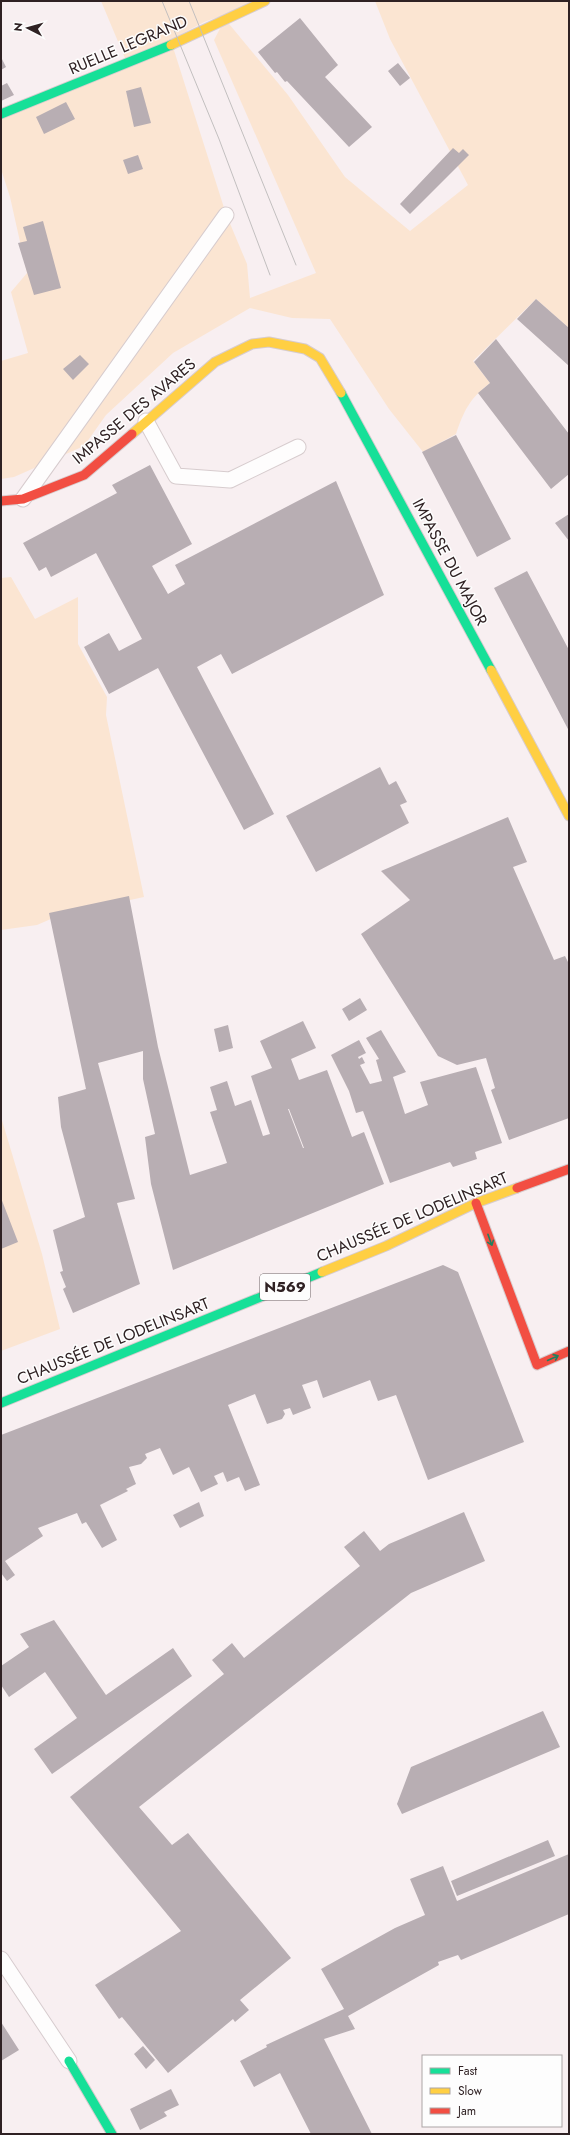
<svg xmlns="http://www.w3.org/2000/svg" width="570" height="2135" viewBox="0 0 570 2135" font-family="Jost,sans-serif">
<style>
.green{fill:#fbe5d2}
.building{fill:#b8aeb3;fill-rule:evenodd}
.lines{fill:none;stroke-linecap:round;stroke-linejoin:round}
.lane-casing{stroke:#d7ccce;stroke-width:17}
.fast-casing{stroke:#d7ccce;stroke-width:11}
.slow-casing{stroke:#d7ccce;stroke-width:11}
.jam-casing{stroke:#d7ccce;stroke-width:11}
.lane{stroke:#fefdfd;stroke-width:15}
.fast{stroke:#16e098;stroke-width:9}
.slow{stroke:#ffcf43;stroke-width:9}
.jam{stroke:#f24e42;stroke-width:9}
.tram{stroke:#c2bfbf;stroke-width:1}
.oneway{stroke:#22805e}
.labels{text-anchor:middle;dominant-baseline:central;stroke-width:3;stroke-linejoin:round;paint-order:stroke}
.shield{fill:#fdfdfd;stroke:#6d6364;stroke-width:1}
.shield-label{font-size:15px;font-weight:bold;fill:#2f2123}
.street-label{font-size:16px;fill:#2f2123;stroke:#fdfdfd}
</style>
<rect width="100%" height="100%" fill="#f8eff1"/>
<path class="green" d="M 101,1 L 264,1 L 204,22 L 133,60 L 172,44 L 226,214 L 247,264 L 250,298 L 316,273 L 214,40 L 225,19 L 288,95 L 345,177 L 410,231 L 468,185 L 390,39 L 375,1 L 569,1 L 569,328 L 536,299 L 473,361 L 490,383 C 469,399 464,411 456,434 L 423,452 L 389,409 L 330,319 L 292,318 L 250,308 L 173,353 L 106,415 L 84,446 L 14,477 L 1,479 L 1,361 L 28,353 L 11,292 L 27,273 L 10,197 L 1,169 L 1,114 L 127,63 Z
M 11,577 L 35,619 L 78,597 L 78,644 L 107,697 L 106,715 L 144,897 L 60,915 L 37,925 L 1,930 L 1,578 Z
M 1,1117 L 42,1254 L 60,1329 L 1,1351 Z"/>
<path class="building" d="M 300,18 L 338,65 L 325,77 L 372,127 L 349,147 L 287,81 L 285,82 L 277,72 L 275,73 L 258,52 Z
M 1,57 L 6,67 L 1,70 Z
M 398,63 L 410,78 L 400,86 L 388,71 Z
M 7,83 L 14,95 L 1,101 L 1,86 Z
M 141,87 L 151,123 L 134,127 L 126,91 Z
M 66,102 L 75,119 L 44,134 L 36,117 Z
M 453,148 L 459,153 L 463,149 L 469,155 L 410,214 L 400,204 Z
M 138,155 L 143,169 L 128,174 L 123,160 Z
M 43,221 L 61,288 L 34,295 L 18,243 L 27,241 L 23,227 Z
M 536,299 L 569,328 L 569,366 L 517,319 Z
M 496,339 L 569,434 L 569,474 L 551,489 L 478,393 L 490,383 L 474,362 Z
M 80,355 L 89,364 L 73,380 L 63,369 Z
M 456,435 L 511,539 L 477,557 L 422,452 Z
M 150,465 L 192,544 L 152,566 L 168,594 L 185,584 L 175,565 L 336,481 L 384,595 L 232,674 L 221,654 L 197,667 L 274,814 L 244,830 L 158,668 L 109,694 L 84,647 L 109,633 L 119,651 L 142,639 L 96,553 L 51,577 L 46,567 L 39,571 L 23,543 L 117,493 L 112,485 Z
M 569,514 L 569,541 L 555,523 Z
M 527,571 L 569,650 L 569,731 L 494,588 Z
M 380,767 L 389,785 L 396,781 L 407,802 L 400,805 L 409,823 L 316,872 L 286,816 Z
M 508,817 L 527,862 L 513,867 L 554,960 L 565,956 L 569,964 L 569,1118 L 509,1140 L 491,1090 L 495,1088 L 486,1058 L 457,1065 L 438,1056 L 361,934 L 410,900 L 381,871 Z
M 129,896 L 158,1047 L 190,1175 L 227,1163 L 210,1112 L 217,1110 L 210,1087 L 227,1081 L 235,1106 L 251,1100 L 263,1136 L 270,1134 L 251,1076 L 272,1068 L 260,1041 L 303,1021 L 316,1048 L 291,1059 L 299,1080 L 327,1070 L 352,1137 L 364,1132 L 384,1184 L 173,1270 L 151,1184 L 145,1137 L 155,1134 L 143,1079 L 143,1051 L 98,1063 L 135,1199 L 117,1203 L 140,1284 L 73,1313 L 63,1289 L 66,1287 L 60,1272 L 63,1271 L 53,1230 L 85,1217 L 61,1127 L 58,1097 L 86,1089 L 49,913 ZM 288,1109 L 289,1109 L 304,1148 L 303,1148 Z
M 360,998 L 367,1010 L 349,1021 L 342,1009 Z
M 228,1025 L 233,1048 L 219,1052 L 214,1029 Z
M 381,1030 L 406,1072 L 393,1077 L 405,1114 L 428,1105 L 420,1082 L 476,1067 L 502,1143 L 475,1152 L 477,1159 L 453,1167 L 450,1162 L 390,1183 L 363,1111 L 356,1113 L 349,1091 L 331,1055 L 359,1040 L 366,1053 L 358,1057 L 359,1059 L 362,1057 L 365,1063 L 360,1065 L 370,1084 L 382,1081 L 376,1060 L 379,1059 L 366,1038 Z
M 1,1198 L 18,1242 L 1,1249 Z
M 443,1265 L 458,1272 L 524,1442 L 428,1480 L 396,1395 L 378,1401 L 370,1380 L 323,1398 L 317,1380 L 302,1385 L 311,1408 L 293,1415 L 290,1408 L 283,1410 L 285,1414 L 282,1419 L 267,1424 L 255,1394 L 228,1405 L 260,1485 L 245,1491 L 239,1477 L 227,1482 L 223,1472 L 214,1476 L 218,1484 L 201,1492 L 189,1467 L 173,1475 L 160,1448 L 145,1454 L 147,1458 L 141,1464 L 129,1467 L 136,1484 L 126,1489 L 128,1491 L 100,1505 L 117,1540 L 102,1548 L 86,1522 L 82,1524 L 77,1513 L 38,1528 L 43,1536 L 5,1561 L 15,1575 L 7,1581 L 1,1573 L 1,1435 Z
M 199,1502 L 204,1516 L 180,1528 L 173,1515 Z
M 464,1512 L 485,1561 L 411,1593 L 139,1807 L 172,1845 L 188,1833 L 291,1958 L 240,2000 L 249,2010 L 235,2022 L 233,2019 L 168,2073 L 122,2017 L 119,2019 L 95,1985 L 181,1931 L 70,1797 L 224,1674 L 212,1660 L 232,1643 L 244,1658 L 360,1566 L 344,1547 L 364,1531 L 380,1551 L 389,1544 Z
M 54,1620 L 106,1695 L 173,1648 L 192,1676 L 52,1774 L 34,1749 L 77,1718 L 45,1672 L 9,1697 L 1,1685 L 1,1666 L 29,1647 L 20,1634 Z
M 543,1711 L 560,1747 L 402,1814 L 397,1804 L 411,1767 Z
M 548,1840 L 555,1856 L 457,1896 L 451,1881 Z
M 569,1854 L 569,1914 L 461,1960 L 458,1955 L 438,1962 L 439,1965 L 348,2016 L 355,2029 L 324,2039 L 372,2134 L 311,2134 L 280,2073 L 254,2087 L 240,2061 L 267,2047 L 266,2045 L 344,2009 L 321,1969 L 395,1928 L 425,1915 L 410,1879 L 443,1866 L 457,1901 Z
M 1,2022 L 19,2050 L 1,2061 Z
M 143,2046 L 155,2060 L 146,2069 L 134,2054 Z
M 171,2089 L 179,2105 L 164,2112 L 167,2116 L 140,2130 L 130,2109 Z"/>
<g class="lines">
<g class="lane-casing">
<path id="lane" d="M 146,421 L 176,476 L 230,480 L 298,447
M 23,499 L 226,215
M 1,1959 L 69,2061"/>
</g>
<g class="fast-casing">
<path id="fast" d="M 1,114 L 171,45
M 341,393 L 491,670
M 1,1403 L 322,1272
M 69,2061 L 112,2134"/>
</g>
<g class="slow-casing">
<path id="slow" d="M 171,45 L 265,1
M 132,434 L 215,362 L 252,344 L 269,342 L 305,349 L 320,358 L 341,393
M 491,670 L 569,816
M 322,1272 L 386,1246 L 476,1203 L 517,1188"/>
</g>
<g class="jam-casing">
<path id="jam" d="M 1,501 L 23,499 L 84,475 L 132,434
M 517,1188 L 569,1169
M 476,1203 L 537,1365 L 569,1351"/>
</g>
<use href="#lane" class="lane"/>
<use href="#fast" class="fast"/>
<use href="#slow" class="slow"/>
<use href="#jam" class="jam"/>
<path class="tram" d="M 162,1 L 219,139 L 270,275
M 189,1 L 296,265"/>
</g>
<defs><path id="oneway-shaft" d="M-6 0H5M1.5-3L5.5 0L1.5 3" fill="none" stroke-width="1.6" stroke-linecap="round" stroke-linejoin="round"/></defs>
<g class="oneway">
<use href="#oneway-shaft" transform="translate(490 1240) rotate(70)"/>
<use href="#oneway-shaft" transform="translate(553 1358) rotate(-24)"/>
</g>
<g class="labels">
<rect class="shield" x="260" y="1274" width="50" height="26" rx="3"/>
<g class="shield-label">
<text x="285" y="1287">N569</text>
</g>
<g class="street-label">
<text transform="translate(128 45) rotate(-23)">RUELLE LEGRAND</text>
<text transform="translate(134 411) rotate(-40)">IMPASSE DES AVARES</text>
<text transform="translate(450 562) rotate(62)">IMPASSE DU MAJOR</text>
<text transform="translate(412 1217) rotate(-23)">CHAUSSÉE DE LODELINSART</text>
<text transform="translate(113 1341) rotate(-22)">CHAUSSÉE DE LODELINSART</text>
</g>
</g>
<rect width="570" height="2135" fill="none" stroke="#2f2123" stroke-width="4"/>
<rect x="422" y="2055" width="140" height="72" fill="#fdfdfd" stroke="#aba5a6"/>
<rect x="430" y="2068" width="20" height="6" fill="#16e098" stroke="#aba5a6"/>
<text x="458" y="2075" font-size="12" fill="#2f2123">Fast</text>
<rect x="430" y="2088" width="20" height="6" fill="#ffcf43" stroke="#aba5a6"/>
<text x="458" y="2095" font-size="12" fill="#2f2123">Slow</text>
<rect x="430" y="2108" width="20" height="6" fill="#f24e42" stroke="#aba5a6"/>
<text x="458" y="2115" font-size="12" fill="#2f2123">Jam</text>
<g transform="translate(28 28) rotate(276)" stroke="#fdfdfd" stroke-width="3" paint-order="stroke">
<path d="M0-3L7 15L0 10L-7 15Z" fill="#2f2123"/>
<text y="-6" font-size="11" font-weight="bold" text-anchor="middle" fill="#2f2123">N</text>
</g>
</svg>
